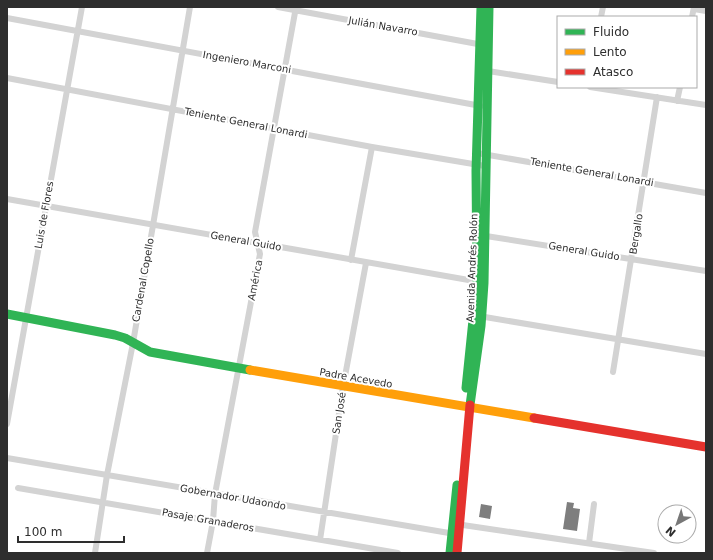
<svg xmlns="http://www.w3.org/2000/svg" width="713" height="560" viewBox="0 0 713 560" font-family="'DejaVu Sans',sans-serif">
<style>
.building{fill:#7e7e7e}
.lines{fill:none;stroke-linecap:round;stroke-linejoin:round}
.street{stroke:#d3d3d3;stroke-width:6}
.fast{stroke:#30b455;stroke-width:9}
.slow{stroke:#ff9f0a;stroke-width:9}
.jam{stroke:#e5322d;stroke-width:9}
.labels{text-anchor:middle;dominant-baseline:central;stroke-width:4;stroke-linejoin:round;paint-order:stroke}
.street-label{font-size:10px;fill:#2e2e2e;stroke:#fff}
</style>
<rect width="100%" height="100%" fill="#fff"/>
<path class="building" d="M 567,502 L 574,503 L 573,508 L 580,509 L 577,531 L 563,529 Z
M 481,504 L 492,506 L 490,519 L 479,517 Z"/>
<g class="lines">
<path class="street" d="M 278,7 L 483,45
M 694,9 L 706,11
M 601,17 L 603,7
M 692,17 L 694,7
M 7,18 L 481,106
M 488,71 L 558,82
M 7,78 L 372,147 L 485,166
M 590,87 L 706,105
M 677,101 L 680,87
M 477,153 L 706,193
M 7,199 L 480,282
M 486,236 L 706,271
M 351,260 L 372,147
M 479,316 L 706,354
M 613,372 L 657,97
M 7,424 L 82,7
M 7,458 L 455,534
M 18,488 L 398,553
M 456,524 L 654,553
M 320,540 L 343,387 L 366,263
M 589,543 L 594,504
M 95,553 L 107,475 L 133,343 L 190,7
M 207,553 L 213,521 L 215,494 L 260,254 L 255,232 L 296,7"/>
<path class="fast" d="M 7,314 L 115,335 L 125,338 L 150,352 L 250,370
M 466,388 L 477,281 L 476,171 L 481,7
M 470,405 L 481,326 L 484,283 L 489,7
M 450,553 L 457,485"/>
<path class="slow" d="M 250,370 L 534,418"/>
<path class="jam" d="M 534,418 L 706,447
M 457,553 L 470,405"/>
</g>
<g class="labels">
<g class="street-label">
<text transform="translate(383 26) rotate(10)">Julián Navarro</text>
<text transform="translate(247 62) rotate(10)">Ingeniero Marconi</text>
<text transform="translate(246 123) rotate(11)">Teniente General Lonardi</text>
<text transform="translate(592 172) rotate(10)">Teniente General Lonardi</text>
<text transform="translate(44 215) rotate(-80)">Luis de Flores</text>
<text transform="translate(636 234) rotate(-81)">Bergallo</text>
<text transform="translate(246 241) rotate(10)">General Guido</text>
<text transform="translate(584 251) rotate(9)">General Guido</text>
<text transform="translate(472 268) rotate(-88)">Avenida Andrés Rolón</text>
<text transform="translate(143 280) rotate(-80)">Cardenal Copello</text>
<text transform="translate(255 280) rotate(-79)">América</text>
<text transform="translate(356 378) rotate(10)">Padre Acevedo</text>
<text transform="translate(339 413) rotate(-81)">San José</text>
<text transform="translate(233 497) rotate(10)">Gobernador Udaondo</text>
<text transform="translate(208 520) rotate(10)">Pasaje Granaderos</text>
</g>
</g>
<rect width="713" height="560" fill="none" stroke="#2e2e2e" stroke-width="16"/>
<rect x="557" y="16" width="140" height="72" fill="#ffffff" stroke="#ababab"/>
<rect x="565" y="29" width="20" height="6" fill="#30b455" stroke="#ababab"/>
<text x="593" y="36" font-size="12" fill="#2e2e2e">Fluido</text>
<rect x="565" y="49" width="20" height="6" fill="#ff9f0a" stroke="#ababab"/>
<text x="593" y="56" font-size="12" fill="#2e2e2e">Lento</text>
<rect x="565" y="69" width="20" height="6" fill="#e5322d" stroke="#ababab"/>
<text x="593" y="76" font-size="12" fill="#2e2e2e">Atasco</text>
<g transform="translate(677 524) rotate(220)"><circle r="19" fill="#ffffff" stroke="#ababab"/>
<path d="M0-3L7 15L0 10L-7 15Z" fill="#777777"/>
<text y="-6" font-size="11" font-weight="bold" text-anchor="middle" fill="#2e2e2e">N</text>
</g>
<path d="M18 536v6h106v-6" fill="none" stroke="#2e2e2e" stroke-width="2"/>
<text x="24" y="536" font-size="12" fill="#2e2e2e" stroke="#ffffff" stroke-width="3" paint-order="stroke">100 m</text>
</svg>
